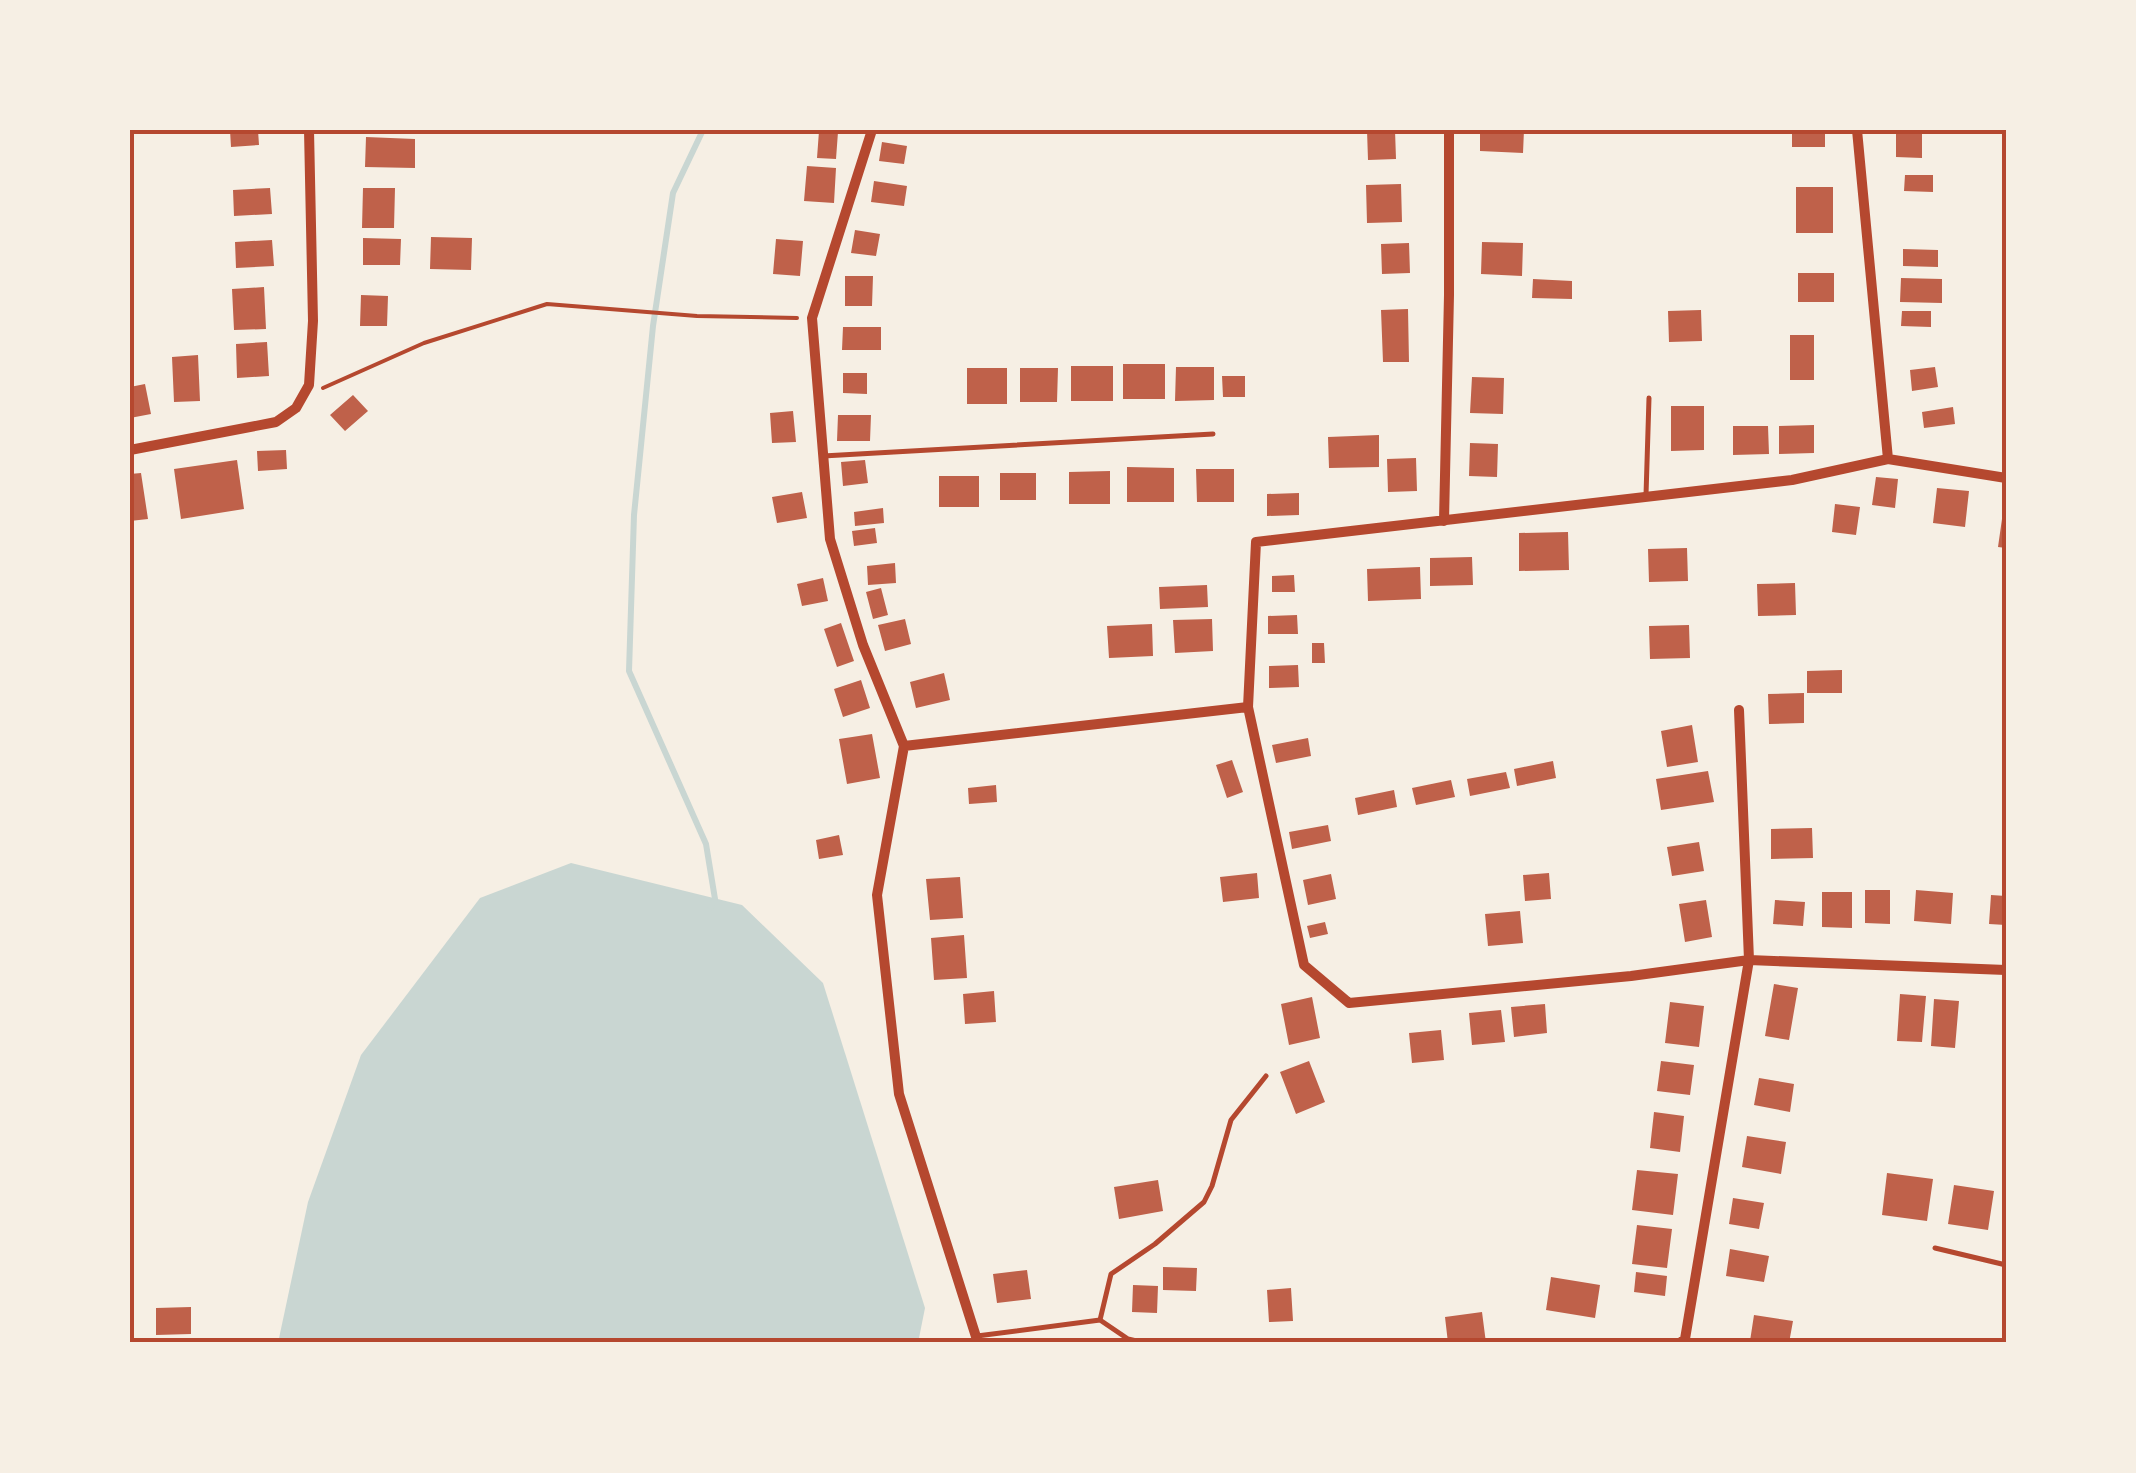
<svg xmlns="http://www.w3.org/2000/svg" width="2136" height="1473" viewBox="0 0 2136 1473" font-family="Raleway,sans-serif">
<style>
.water{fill:#c9d6d2}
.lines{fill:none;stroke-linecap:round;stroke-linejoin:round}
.stream{stroke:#c9d6d2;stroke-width:6}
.building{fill:#bf614a}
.path{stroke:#b5482f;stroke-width:4}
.service{stroke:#b5482f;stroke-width:5}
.minor{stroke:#b5482f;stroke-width:10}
.neatline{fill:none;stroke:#b5482f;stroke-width:4}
</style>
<rect width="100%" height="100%" fill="#f6efe4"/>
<path class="water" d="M 571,863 L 742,905 L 823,983 L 925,1308 L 918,1343 L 278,1343 L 308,1202 L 361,1055 L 480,898 Z"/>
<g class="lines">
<path class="stream" d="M 703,130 L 673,193 L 653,326 L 634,515 L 629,671 L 706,844 L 715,899 L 711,907"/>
</g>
<path class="building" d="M 230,130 L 258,130 L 259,145 L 231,147 Z
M 1367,130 L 1395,130 L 1396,159 L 1368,160 Z
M 1480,130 L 1524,130 L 1523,153 L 1480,151 Z
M 1792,130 L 1825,130 L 1825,147 L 1792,147 Z
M 819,131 L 838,132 L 836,159 L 817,158 Z
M 1896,132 L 1922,133 L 1922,158 L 1896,157 Z
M 366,137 L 415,139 L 415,168 L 365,167 Z
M 882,142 L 907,146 L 904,164 L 879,161 Z
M 807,166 L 836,168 L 834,203 L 804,201 Z
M 1905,175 L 1933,175 L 1933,192 L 1904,191 Z
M 874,181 L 907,186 L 904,206 L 871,202 Z
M 1401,184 L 1402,222 L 1367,223 L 1366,185 Z
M 1796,187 L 1833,187 L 1833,233 L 1796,233 Z
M 270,188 L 272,214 L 234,216 L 233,190 Z
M 363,188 L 395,188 L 394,228 L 362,228 Z
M 855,230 L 880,234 L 876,256 L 851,253 Z
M 431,237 L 472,238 L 471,270 L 430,269 Z
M 363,238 L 401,239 L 400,265 L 363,265 Z
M 776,239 L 803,241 L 800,276 L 773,274 Z
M 272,240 L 274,266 L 236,268 L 235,242 Z
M 1482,242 L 1523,243 L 1522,276 L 1481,274 Z
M 1409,243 L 1410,273 L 1382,274 L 1381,244 Z
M 1903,249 L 1938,250 L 1938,267 L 1903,266 Z
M 1798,273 L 1834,273 L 1834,302 L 1798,302 Z
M 845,276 L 873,276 L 872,306 L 845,306 Z
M 1901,278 L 1942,279 L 1942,303 L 1900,302 Z
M 1533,279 L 1572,281 L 1572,299 L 1532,298 Z
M 264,287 L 266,329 L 234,330 L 232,289 Z
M 361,295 L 388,296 L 387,326 L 360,326 Z
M 1408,309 L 1409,362 L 1383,362 L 1381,310 Z
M 1701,310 L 1702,341 L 1669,342 L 1668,311 Z
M 1902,311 L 1931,311 L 1931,327 L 1901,326 Z
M 843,327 L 881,327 L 881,350 L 842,350 Z
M 1790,335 L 1814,335 L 1814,380 L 1790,380 Z
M 267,342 L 269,376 L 237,378 L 236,344 Z
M 198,355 L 200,401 L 174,402 L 172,357 Z
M 1123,364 L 1165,364 L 1165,399 L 1123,399 Z
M 1071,366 L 1113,366 L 1113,401 L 1071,401 Z
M 1176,367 L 1214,367 L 1214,400 L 1175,401 Z
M 1935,367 L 1938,387 L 1912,391 L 1910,370 Z
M 967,368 L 1007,368 L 1007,404 L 967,404 Z
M 1020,368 L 1058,368 L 1057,402 L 1020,402 Z
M 843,373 L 867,373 L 867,394 L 843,393 Z
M 1222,376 L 1245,376 L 1245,397 L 1223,397 Z
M 1472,377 L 1504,378 L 1503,414 L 1470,413 Z
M 145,384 L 151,414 L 130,418 L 130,387 Z
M 353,395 L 368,411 L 345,431 L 330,415 Z
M 1671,406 L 1704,406 L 1704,450 L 1671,451 Z
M 1953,407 L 1955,424 L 1924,428 L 1922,412 Z
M 793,411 L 796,442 L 772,443 L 770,413 Z
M 838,415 L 871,415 L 870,441 L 837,441 Z
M 1814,425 L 1814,453 L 1779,454 L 1779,426 Z
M 1733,426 L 1768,426 L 1769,454 L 1733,455 Z
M 1379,435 L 1379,467 L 1329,468 L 1328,437 Z
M 1470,443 L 1498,444 L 1497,477 L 1469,476 Z
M 286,450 L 287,469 L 258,471 L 257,451 Z
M 1416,458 L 1417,491 L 1388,492 L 1387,459 Z
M 237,460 L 244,509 L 181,519 L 174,469 Z
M 865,460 L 868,483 L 843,486 L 841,462 Z
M 1127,467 L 1174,468 L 1174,502 L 1127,502 Z
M 1196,469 L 1234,469 L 1234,502 L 1197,502 Z
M 1110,471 L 1110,504 L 1069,504 L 1069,472 Z
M 141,473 L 148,519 L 130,521 L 130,474 Z
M 1000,473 L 1036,473 L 1036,500 L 1000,500 Z
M 939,476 L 979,476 L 979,507 L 939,507 Z
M 1876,477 L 1898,479 L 1895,508 L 1872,505 Z
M 1937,488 L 1969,491 L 1965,527 L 1933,523 Z
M 802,492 L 807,518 L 777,523 L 772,497 Z
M 1299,493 L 1299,515 L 1267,516 L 1267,494 Z
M 1835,504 L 1860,507 L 1856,535 L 1832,532 Z
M 2004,505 L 2006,505 L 2006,548 L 1998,547 Z
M 883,508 L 884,523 L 855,526 L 854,512 Z
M 875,528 L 877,543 L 854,546 L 852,531 Z
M 1568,532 L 1569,570 L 1519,571 L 1519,533 Z
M 1687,548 L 1688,581 L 1649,582 L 1648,549 Z
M 1472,557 L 1473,585 L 1430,586 L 1430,558 Z
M 895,563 L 896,583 L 868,585 L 867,566 Z
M 1420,567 L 1421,599 L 1368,601 L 1367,569 Z
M 1294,575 L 1295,592 L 1272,592 L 1272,576 Z
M 823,578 L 828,601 L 802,606 L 797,584 Z
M 1795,583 L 1796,615 L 1758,616 L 1757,584 Z
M 1207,585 L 1208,607 L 1160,609 L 1159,587 Z
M 881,588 L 888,615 L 873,619 L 866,592 Z
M 1297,615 L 1298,634 L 1268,634 L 1268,616 Z
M 905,619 L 911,644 L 885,651 L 878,625 Z
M 1212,619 L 1213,651 L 1175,653 L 1173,620 Z
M 841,623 L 854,661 L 837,667 L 824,629 Z
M 1152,624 L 1153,656 L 1109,658 L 1107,626 Z
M 1689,625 L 1690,658 L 1650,659 L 1649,626 Z
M 1312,643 L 1324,643 L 1325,663 L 1312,663 Z
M 1298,665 L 1299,687 L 1269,688 L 1269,666 Z
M 1842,670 L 1842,693 L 1807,693 L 1807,671 Z
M 944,673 L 950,700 L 916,708 L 910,682 Z
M 861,680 L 870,708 L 843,717 L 834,689 Z
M 1804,693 L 1804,723 L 1769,724 L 1768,694 Z
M 1692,725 L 1698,762 L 1667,767 L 1661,731 Z
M 872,734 L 880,778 L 847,784 L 839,739 Z
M 1308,738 L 1311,756 L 1276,763 L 1272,745 Z
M 1232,760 L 1243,792 L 1227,798 L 1216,765 Z
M 1553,761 L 1556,778 L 1517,786 L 1514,769 Z
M 1708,771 L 1714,802 L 1661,810 L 1656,779 Z
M 1506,772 L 1510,788 L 1470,796 L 1467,779 Z
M 1451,780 L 1455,797 L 1416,805 L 1412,788 Z
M 996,785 L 997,802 L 969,804 L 968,788 Z
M 1394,790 L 1397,807 L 1358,815 L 1355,798 Z
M 1328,825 L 1331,841 L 1292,849 L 1289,832 Z
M 1812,828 L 1813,858 L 1771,859 L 1771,829 Z
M 839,835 L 843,855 L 819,859 L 816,840 Z
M 1699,842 L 1704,871 L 1672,876 L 1667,847 Z
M 1257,873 L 1259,898 L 1223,902 L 1220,877 Z
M 1549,873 L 1551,899 L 1525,901 L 1523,875 Z
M 1331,874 L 1336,899 L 1308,905 L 1303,880 Z
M 960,877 L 963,918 L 930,920 L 926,879 Z
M 1865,890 L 1890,890 L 1890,924 L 1865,923 Z
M 1916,890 L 1953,893 L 1951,924 L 1914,921 Z
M 1822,892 L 1852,892 L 1852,928 L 1822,927 Z
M 1991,895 L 2006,896 L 2006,925 L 1989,924 Z
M 1706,900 L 1712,937 L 1685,942 L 1679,904 Z
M 1775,900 L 1805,902 L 1803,926 L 1773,924 Z
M 1520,911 L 1523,943 L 1488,946 L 1485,914 Z
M 1325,922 L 1328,934 L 1310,938 L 1307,926 Z
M 964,935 L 967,978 L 934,980 L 931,938 Z
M 1774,984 L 1798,988 L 1789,1040 L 1765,1036 Z
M 994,991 L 996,1022 L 965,1024 L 963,994 Z
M 1900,994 L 1926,996 L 1922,1042 L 1897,1041 Z
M 1312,997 L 1320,1038 L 1289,1045 L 1281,1004 Z
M 1934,999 L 1959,1001 L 1955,1048 L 1931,1046 Z
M 1670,1002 L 1704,1006 L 1699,1047 L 1665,1043 Z
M 1545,1004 L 1547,1033 L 1514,1037 L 1511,1007 Z
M 1501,1010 L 1505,1042 L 1472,1045 L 1469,1013 Z
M 1441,1030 L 1444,1060 L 1412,1063 L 1409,1033 Z
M 1309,1061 L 1325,1102 L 1296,1114 L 1280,1072 Z
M 1661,1061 L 1694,1065 L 1690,1095 L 1657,1091 Z
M 1759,1078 L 1794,1084 L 1790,1112 L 1754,1105 Z
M 1654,1112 L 1684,1116 L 1680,1152 L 1650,1148 Z
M 1747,1136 L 1786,1142 L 1781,1174 L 1742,1167 Z
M 1637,1170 L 1678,1174 L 1673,1215 L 1632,1210 Z
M 1887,1173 L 1933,1179 L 1927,1221 L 1882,1215 Z
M 1158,1180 L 1163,1211 L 1119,1219 L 1114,1187 Z
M 1954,1185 L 1994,1191 L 1988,1230 L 1948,1224 Z
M 1733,1198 L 1764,1203 L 1759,1229 L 1729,1224 Z
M 1637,1225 L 1672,1229 L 1667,1268 L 1632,1264 Z
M 1730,1249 L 1769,1256 L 1764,1282 L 1726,1276 Z
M 1163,1267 L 1197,1268 L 1196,1291 L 1163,1290 Z
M 1027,1270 L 1031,1299 L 997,1303 L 993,1274 Z
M 1636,1272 L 1667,1276 L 1665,1296 L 1634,1292 Z
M 1551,1277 L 1600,1285 L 1595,1318 L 1546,1310 Z
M 1133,1285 L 1158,1286 L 1157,1313 L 1132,1312 Z
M 1291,1288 L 1293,1321 L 1269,1322 L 1267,1290 Z
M 191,1307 L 191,1334 L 156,1335 L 156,1308 Z
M 1482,1312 L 1486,1343 L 1448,1343 L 1445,1317 Z
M 1754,1315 L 1793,1321 L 1789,1343 L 1750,1341 Z"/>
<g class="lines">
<path class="path" d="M 323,388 L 424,343 L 547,304 L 697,316 L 797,318"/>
<path class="service" d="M 823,456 L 1213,434
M 1646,495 L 1649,398
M 1935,1248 L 2006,1265
M 1100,1320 L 1111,1274 L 1155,1244 L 1204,1202 L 1212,1186 L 1231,1120 L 1266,1076
M 977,1338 L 977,1336 L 1100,1320 L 1128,1339 L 1145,1343"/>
<path class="minor" d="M 872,130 L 812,318 L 830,539 L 863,645 L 904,746 L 877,895 L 899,1094 L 978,1343
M 1857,130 L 1888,459
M 130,450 L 276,422 L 296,408 L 309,385 L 313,321 L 309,130
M 2006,478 L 1888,459 L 1792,480 L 1256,542 L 1248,707 L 1304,965 L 1349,1003 L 1631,976 L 1749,960 L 2006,970
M 1444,521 L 1449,295 L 1449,130
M 904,746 L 1248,707
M 1680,1343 L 1685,1339 L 1749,960 L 1739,710"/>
</g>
<rect width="2136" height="1473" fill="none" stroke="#f6efe4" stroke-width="265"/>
<rect x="132" y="132" width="1872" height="1208" class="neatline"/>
</svg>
